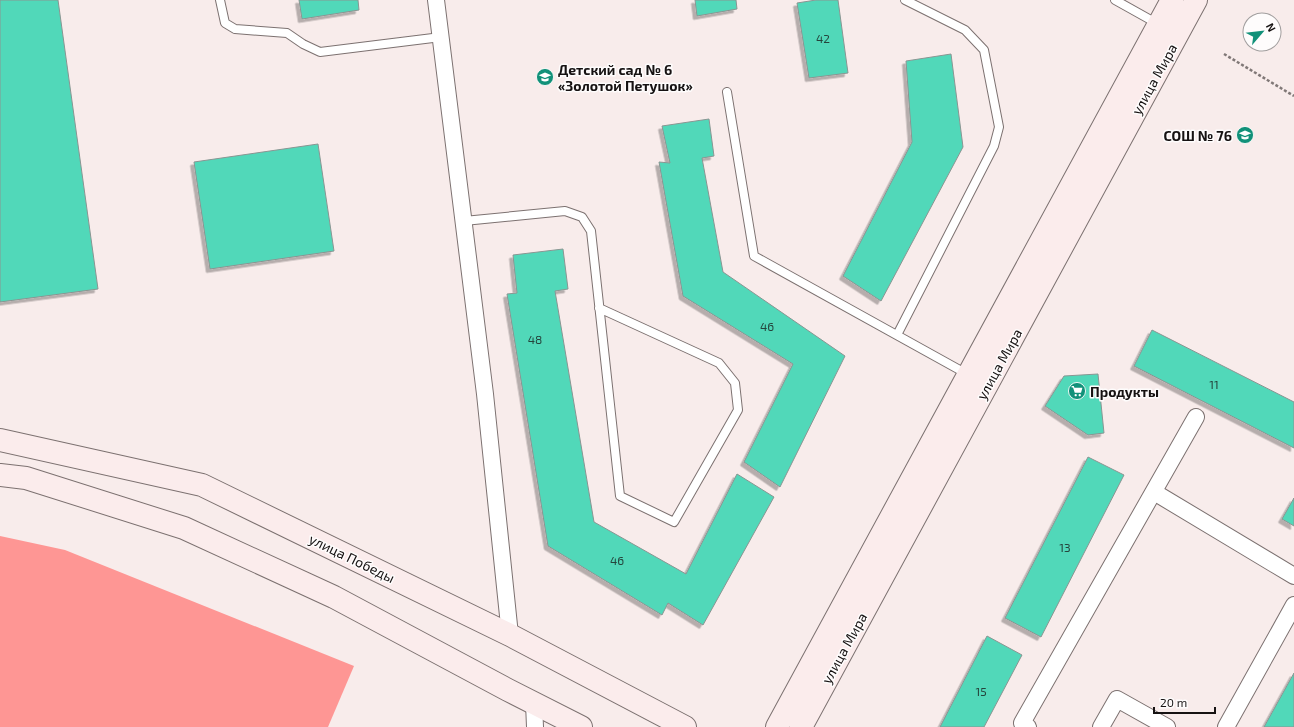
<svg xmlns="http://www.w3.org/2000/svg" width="1294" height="727" viewBox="0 0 1294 727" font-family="'Exo 2',sans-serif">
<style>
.forest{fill:#fe9694}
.building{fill:#51d8b9;stroke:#8a9592;filter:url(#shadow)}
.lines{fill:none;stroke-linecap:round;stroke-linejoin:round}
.lane-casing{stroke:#7c7170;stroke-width:10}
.street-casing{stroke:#7c7170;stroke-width:18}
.secondary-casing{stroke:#7c7170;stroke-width:24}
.path{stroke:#807877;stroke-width:2.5;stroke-dasharray:3 2;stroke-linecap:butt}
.lane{stroke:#fff;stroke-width:8}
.street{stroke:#fff;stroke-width:16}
.secondary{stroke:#fbecec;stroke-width:22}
.labels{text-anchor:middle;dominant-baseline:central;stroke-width:3;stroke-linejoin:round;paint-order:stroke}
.number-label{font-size:12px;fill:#25443c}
.poi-label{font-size:14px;font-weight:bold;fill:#161212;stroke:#fefcfc;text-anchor:start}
.street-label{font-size:14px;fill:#161212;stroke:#fefcfc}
</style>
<defs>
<filter id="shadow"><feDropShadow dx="-3.5" dy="3.5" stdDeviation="0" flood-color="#0004"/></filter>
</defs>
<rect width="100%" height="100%" fill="#f8eceb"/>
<path class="forest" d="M 0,536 L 65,550 L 354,666 L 328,727 L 0,727 Z"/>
<path class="building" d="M 0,0 L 58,0 L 98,289 L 0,302 Z
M 299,0 L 358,0 L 359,10 L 302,19 Z
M 695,0 L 736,0 L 737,9 L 697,16 Z
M 816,0 L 838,0 L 848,73 L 809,78 L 797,3 Z
M 951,54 L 963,147 L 881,301 L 843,276 L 912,142 L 906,61 Z
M 709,119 L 714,156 L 702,158 L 723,272 L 845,356 L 780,487 L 744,462 L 793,364 L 683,296 L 659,162 L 670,163 L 662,126 Z
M 318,144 L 334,251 L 210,269 L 194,162 Z
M 563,249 L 568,289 L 555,291 L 594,522 L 686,574 L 737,474 L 774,497 L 703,625 L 668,603 L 662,615 L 548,546 L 507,294 L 517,293 L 513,255 Z
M 1152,330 L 1294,402 L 1294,448 L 1134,366 Z
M 1098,374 L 1104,433 L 1088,435 L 1045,406 L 1064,376 Z
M 1088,457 L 1124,475 L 1041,637 L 1005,618 Z
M 1294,498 L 1294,526 L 1282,519 Z
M 987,636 L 1022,655 L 984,727 L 940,727 Z
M 1294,673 L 1294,727 L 1264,727 Z"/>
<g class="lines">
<g class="lane-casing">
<path id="lane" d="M 220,0 L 225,23 L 235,29 L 287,33 L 303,44 L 320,52 L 441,37
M 1115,0 L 1158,24
M 727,92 L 754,256 L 967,374
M 464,221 L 565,211 L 582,217 L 591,231 L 620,496 L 674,522 L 738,410 L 735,383 L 719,363 L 599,308
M 897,335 L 994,146 L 999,127 L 984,50 L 965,30 L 905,0"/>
</g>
<g class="street-casing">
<path id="street" d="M 436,0 L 485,394 L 510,635
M 1154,492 L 1294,576
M 534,703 L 535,727
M 1028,727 L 1022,723 L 1196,417
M 1101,727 L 1117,699 L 1167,727
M 1226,727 L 1294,605"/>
</g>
<g class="secondary-casing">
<path id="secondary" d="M 0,440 L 202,485 L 510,635 L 685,727
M 0,475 L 26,478 L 184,528 L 334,597 L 508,690 L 581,727
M 777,727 L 1172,0
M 801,727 L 1196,0"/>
</g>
<path class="path" d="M 1224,54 L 1294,96"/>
<use href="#lane" class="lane"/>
<use href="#street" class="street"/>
<use href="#secondary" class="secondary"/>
</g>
<defs>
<g id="school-disc" transform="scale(0.9)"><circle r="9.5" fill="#119179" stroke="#fefcfc"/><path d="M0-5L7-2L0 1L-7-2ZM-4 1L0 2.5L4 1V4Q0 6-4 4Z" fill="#fff"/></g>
<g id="supermarket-disc" transform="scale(0.9)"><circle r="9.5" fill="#119179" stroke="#fefcfc"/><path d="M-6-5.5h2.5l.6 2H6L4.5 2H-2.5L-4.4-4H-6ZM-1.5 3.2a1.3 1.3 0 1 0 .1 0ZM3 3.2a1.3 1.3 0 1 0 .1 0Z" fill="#fff"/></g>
</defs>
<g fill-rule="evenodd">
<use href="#school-disc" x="545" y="77"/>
<use href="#school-disc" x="1245" y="135"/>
<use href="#supermarket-disc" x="1077" y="391"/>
</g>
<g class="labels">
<g class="number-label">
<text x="823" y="38">42</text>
<text x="767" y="326">46</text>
<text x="535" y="339">48</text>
<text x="1214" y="384">11</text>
<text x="1065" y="547">13</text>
<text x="617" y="560">46</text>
<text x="981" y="691">15</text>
</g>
<g class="poi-label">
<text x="558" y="69">Детский сад № 6<tspan x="558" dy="16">«Золотой Петушок»</tspan></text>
<text x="1232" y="135" text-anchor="end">СОШ № 76</text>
<text x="1090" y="391">Продукты</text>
</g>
<g class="street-label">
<text transform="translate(1154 79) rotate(-61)">улица Мира</text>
<text transform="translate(999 364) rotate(-61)">улица Мира</text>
<text transform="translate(352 558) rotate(26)">улица Победы</text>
<text transform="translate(844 648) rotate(-61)">улица Мира</text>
</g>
</g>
<g transform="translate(1262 32) rotate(62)"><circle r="19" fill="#fefcfc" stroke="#a19e9e"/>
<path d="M0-3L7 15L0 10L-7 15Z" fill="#119179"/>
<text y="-6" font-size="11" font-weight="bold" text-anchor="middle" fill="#161212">N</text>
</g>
<path d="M1154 707v6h61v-6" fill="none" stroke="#161212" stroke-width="2"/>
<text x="1160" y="707" font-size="12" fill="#161212" stroke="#fefcfc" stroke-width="3" paint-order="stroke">20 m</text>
</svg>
